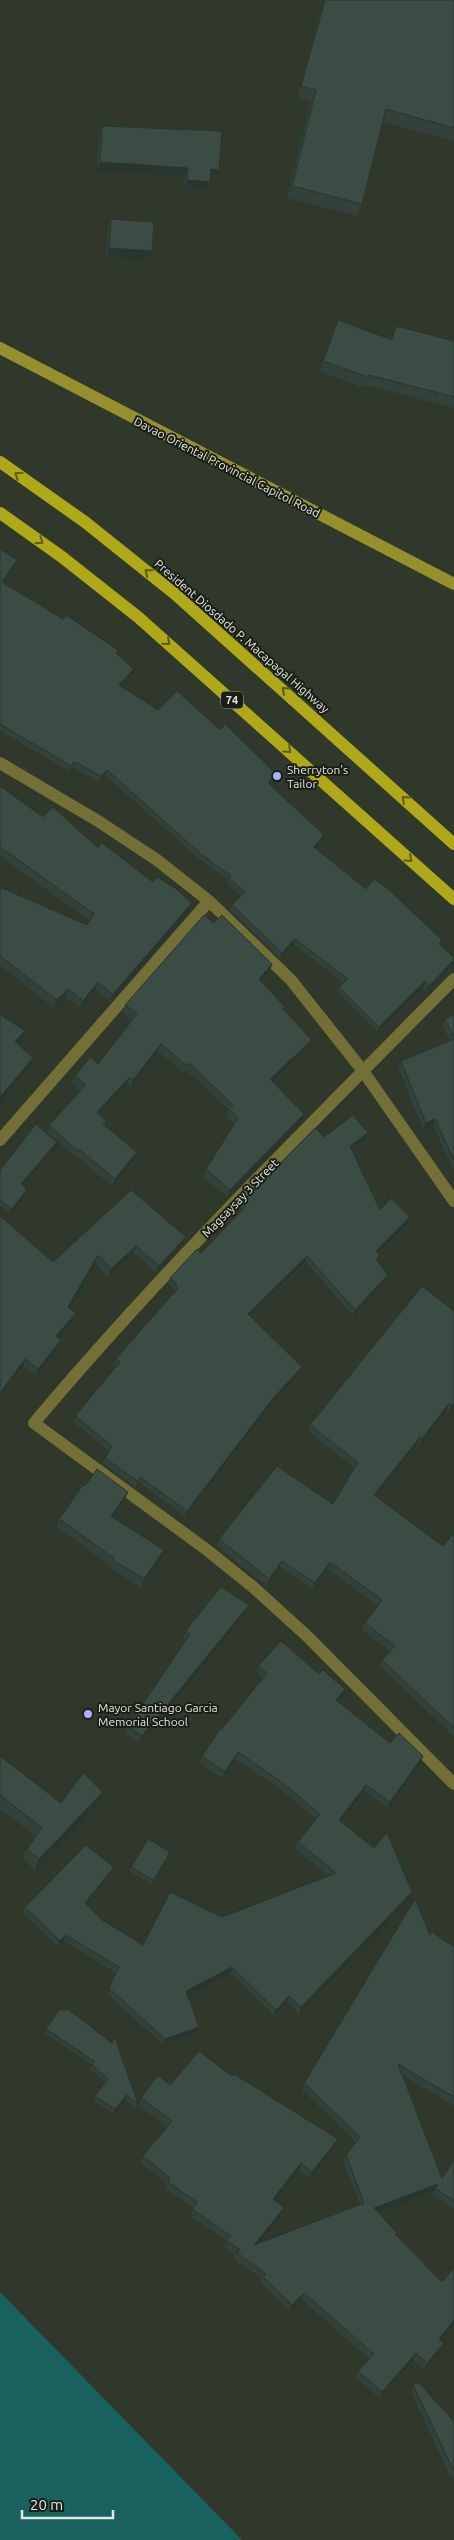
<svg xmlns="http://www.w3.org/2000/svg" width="454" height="2540" viewBox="0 0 454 2540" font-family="Ubuntu,sans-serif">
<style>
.water{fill:#19615e}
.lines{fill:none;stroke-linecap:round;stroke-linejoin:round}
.street{stroke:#727037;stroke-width:12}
.secondary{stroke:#95902d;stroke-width:12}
.primary{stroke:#afa818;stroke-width:12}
.wall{fill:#32413a}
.shaded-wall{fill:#29352f}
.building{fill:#3a4c43;stroke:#29352f}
.oneway{stroke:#5d5c17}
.poi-dot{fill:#a5b1fc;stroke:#1a1e17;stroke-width:2}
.labels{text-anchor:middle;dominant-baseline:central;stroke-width:4;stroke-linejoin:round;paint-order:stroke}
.shield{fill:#1a1e17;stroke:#a6aba3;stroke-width:1}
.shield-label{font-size:11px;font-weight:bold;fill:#e2e7df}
.street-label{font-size:12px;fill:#e2e7df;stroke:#1a1e17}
.poi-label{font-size:12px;fill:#e2e7df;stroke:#1a1e17;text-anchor:start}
</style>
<rect width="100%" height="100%" fill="#2f382a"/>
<path class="water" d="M 0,2292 L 242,2540 L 0,2540 Z"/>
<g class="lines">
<path class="street" d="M 0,763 L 98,821 L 157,860 L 209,901 L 291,980 L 363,1071 L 454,1201
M 454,979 C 311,1124 165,1267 34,1423 L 207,1550 L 253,1587 L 307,1636 L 454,1784
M 0,1140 L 209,901"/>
<path class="secondary" d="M 0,348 L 454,584"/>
<path class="primary" d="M 0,462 L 85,522 L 175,594 L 454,844
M 0,513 L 62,557 L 138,617 L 454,899"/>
</g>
<path class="wall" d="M 324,0 L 454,0 L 454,141 L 383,122 L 362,204 L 357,216 L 287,198 L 311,102 L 297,98 Z
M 102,126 L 216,178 L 211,178 L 210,182 L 207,190 L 184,189 L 185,176 L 97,171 L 99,135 Z
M 111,219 L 152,251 L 149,259 L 106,257 L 108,228 Z
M 338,320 L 392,339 L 396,326 L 454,341 L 454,408 L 365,385 L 364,388 L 320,371 Z
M 0,549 L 17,560 L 15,565 L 3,583 L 63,619 L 118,650 L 117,653 L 132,675 L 121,686 L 158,710 L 274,780 L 269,785 L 324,835 L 322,840 L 315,848 L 366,889 L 440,945 L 454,958 L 453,965 L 426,992 L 423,987 L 377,1032 L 337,992 L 339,987 L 344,983 L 293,944 L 280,958 L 230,910 L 232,905 L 241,896 L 227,883 L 228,880 L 199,859 L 105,775 L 99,782 L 75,769 L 72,767 L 69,771 L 0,731 Z
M 0,786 L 43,817 L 98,848 L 190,911 L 110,1002 L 95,990 L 80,1008 L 66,997 L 54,1008 L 0,965 L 0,887 L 87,925 L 90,921 L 0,856 Z
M 214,923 L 272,964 L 270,971 L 261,981 L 285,1007 L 284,1011 L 309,1047 L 272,1082 L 304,1114 L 302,1122 L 228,1197 L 203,1177 L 206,1169 L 234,1124 L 226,1116 L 229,1110 L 186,1070 L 184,1073 L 158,1051 L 131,1087 L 127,1084 L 99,1114 L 106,1121 L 105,1126 L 137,1152 L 134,1159 L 112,1186 L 77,1157 L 76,1158 L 47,1132 L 49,1125 L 81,1091 L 72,1083 L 75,1076 L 98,1064 L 132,1020 L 123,1012 L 125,1005 Z
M 454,1014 L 454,1171 L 433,1125 L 423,1129 L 398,1068 L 401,1061 L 450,1041 L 442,1025 L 445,1019 Z
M 324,1137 L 366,1138 L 352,1149 L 380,1210 L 408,1223 L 378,1253 L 377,1261 L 388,1275 L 386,1281 L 353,1316 L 305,1261 L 250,1315 L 302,1367 L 300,1373 L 272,1403 L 185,1516 L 138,1482 L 135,1487 L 103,1463 L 105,1458 L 109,1451 L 73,1422 L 75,1416 L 116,1367 L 114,1364 L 116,1359 L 175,1292 L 173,1291 L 174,1289 L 168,1284 L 170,1278 L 201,1253 L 243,1210 L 240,1208 L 242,1202 Z
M 56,1147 L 22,1185 L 27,1189 L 26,1194 L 10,1214 L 0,1206 L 0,1170 Z
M 131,1190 L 186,1237 L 183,1244 L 156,1273 L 133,1253 L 108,1277 L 95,1263 L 69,1308 L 76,1313 L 73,1321 L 59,1338 L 61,1340 L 58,1348 L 35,1376 L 23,1366 L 0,1397 L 0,1216 L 53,1262 Z
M 454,1311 L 454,1405 L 449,1412 L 447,1410 L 420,1446 L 417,1444 L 375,1497 L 443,1546 L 454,1533 L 454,1737 L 380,1666 L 382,1660 L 390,1651 L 362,1630 L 365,1623 L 378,1606 L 328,1569 L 313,1590 L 280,1567 L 267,1586 L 216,1546 L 219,1539 L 333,1504 L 354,1468 L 308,1431 L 310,1425 Z
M 85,1486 L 125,1500 L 113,1517 L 161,1558 L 141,1588 L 110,1568 L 111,1566 L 56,1527 L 59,1519 Z
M 246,1613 L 139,1744 L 125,1733 L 128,1726 L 186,1641 L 183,1638 L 186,1630 Z
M 258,1666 L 319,1674 L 345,1689 L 343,1695 L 338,1701 L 390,1743 L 421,1762 L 388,1808 L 364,1791 L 340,1821 L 410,1899 L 299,2014 L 287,2002 L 274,2016 L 230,1973 L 187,1995 L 197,2033 L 163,2045 L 107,1994 L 116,1973 L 64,1941 L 58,1947 L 23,1913 L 25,1907 L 114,1867 L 111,1873 L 86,1905 L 102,1920 L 143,1945 L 222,1917 L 329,1876 L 295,1849 L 298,1842 L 316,1819 L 280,1789 L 235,1759 L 222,1778 L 199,1763 L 202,1756 L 222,1729 L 263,1678 L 256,1672 Z
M 0,1756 L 61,1803 L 103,1792 L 99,1802 L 35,1870 L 23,1859 L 27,1849 L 36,1836 L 0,1809 Z
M 170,1852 L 168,1856 L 152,1884 L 129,1871 L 131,1867 Z
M 430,1935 L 454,1947 L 454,2106 L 402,2075 L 442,2178 L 454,2160 L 454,2209 L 433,2195 L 434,2191 L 378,2213 L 396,2235 L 454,2324 L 441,2340 L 444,2343 L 441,2350 L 424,2369 L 413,2360 L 379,2398 L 356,2378 L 358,2371 L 369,2359 L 301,2299 L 290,2311 L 260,2283 L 262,2279 L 233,2259 L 235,2255 L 224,2248 L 227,2241 L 190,2216 L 193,2208 L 165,2189 L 167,2184 L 140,2163 L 143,2156 L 167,2126 L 138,2105 L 141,2098 L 170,2085 L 232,2076 L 336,2146 L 310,2179 L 299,2170 L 275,2200 L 284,2208 L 281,2215 L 259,2243 L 360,2205 L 343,2162 L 346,2155 L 356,2142 L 302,2090 L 304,2083 Z
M 59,2010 L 138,2104 L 136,2109 L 125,2100 L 113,2114 L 94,2101 L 95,2096 L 106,2083 L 91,2070 L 92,2065 L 45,2034 L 46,2029 Z
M 413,2385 L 454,2421 L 454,2478 L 450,2476 L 411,2392 Z"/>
<path class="shaded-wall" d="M 100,162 L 188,168 L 185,176 L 97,171 Z
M 211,169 L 219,170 L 216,178 L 208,178 Z
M 187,180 L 210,182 L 207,190 L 184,189 Z
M 109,248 L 152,251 L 149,259 L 106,257 Z
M 17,560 L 15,565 L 0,587 L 2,582 Z
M 134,669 L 132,675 L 117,690 L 119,685 Z
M 107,770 L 105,775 L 99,782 L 101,776 Z
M 276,774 L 274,780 L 266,789 L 268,783 Z
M 324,835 L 322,840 L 312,853 L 314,847 Z
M 192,903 L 190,911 L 110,1002 L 113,994 Z
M 295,939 L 293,944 L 280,958 L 282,953 Z
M 454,960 L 453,965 L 426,992 L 428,987 Z
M 272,964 L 270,971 L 256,986 L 259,979 Z
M 425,981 L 423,987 L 377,1032 L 379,1027 Z
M 98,982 L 95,990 L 80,1008 L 83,1001 Z
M 68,989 L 66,997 L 54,1008 L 57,1000 Z
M 25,1031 L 23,1039 L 13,1049 L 15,1041 Z
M 312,1040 L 309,1047 L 267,1086 L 270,1079 Z
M 161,1044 L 158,1051 L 131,1087 L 133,1080 Z
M 33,1058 L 30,1065 L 0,1102 L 0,1097 Z
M 130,1077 L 127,1084 L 94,1119 L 97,1112 Z
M 304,1114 L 302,1122 L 228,1197 L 230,1190 Z
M 435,1119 L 433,1125 L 423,1129 L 426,1123 Z
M 368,1133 L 366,1138 L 348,1152 L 350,1146 Z
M 57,1142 L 56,1147 L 19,1189 L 21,1184 Z
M 137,1152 L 134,1159 L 112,1186 L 115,1179 Z
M 27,1189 L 26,1194 L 10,1214 L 12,1209 Z
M 410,1217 L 408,1223 L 373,1257 L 376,1251 Z
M 186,1237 L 183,1244 L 156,1273 L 159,1266 Z
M 136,1246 L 133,1253 L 108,1277 L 111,1269 Z
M 98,1255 L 95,1263 L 66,1315 L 68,1307 Z
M 307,1256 L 305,1261 L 246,1319 L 248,1314 Z
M 388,1275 L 386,1281 L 353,1316 L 355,1310 Z
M 76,1313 L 73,1321 L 54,1344 L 56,1336 Z
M 61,1340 L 58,1348 L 35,1376 L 38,1369 Z
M 25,1359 L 23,1366 L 0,1397 L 0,1393 Z
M 302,1367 L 300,1373 L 272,1403 L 185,1516 L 187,1511 L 274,1397 Z
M 454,1402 L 454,1405 L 449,1412 L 451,1405 Z
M 449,1403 L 447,1410 L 420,1446 L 422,1439 Z
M 420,1437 L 417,1444 L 371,1502 L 374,1495 Z
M 128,1492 L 125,1500 L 108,1524 L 111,1516 Z
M 164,1550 L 161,1558 L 141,1588 L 144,1579 Z
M 282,1561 L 280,1567 L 267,1586 L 269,1579 Z
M 330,1562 L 328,1569 L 313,1590 L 315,1583 Z
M 249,1605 L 246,1613 L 139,1744 L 142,1736 Z
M 345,1689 L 343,1695 L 334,1706 L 336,1700 Z
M 238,1752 L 235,1759 L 222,1778 L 225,1772 Z
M 423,1756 L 421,1762 L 388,1808 L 390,1802 Z
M 366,1785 L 364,1791 L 337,1826 L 339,1820 Z
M 103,1792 L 99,1802 L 35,1870 L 39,1859 Z
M 114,1867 L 111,1873 L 82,1909 L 85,1903 Z
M 412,1892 L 410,1899 L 299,2014 L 301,2007 Z
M 66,1935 L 64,1941 L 58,1947 L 60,1941 Z
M 232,1967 L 230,1973 L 184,1997 L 186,1991 Z
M 289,1996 L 287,2002 L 274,2016 L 276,2010 Z
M 199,2027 L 197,2033 L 163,2045 L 165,2039 Z
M 127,2095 L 125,2100 L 113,2114 L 115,2109 Z
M 338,2139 L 336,2146 L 310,2179 L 312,2172 Z
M 301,2163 L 299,2170 L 271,2206 L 273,2199 Z
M 438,2184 L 434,2191 L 372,2215 L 374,2208 Z
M 284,2208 L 281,2215 L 252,2252 L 254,2245 Z
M 304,2293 L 301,2299 L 290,2311 L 292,2305 Z
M 454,2320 L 454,2324 L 437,2346 L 439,2339 Z
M 444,2343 L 441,2350 L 424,2369 L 427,2363 Z
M 416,2353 L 413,2360 L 379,2398 L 382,2392 Z"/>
<path class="building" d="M 325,0 L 454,0 L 454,128 L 386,109 L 362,204 L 292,186 L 316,90 L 301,86 Z
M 102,126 L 222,131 L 219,170 L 211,169 L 210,182 L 187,180 L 188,168 L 100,162 Z
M 111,219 L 154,222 L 152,251 L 109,248 Z
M 338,320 L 392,340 L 396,326 L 454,341 L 454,397 L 369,375 L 368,377 L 323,361 Z
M 0,549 L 17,560 L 2,582 L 63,619 L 66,615 L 118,650 L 116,653 L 134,669 L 119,685 L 158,710 L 177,691 L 220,730 L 225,724 L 276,774 L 268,783 L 324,835 L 314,847 L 366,889 L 374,879 L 386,887 L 442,940 L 439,944 L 454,958 L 454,960 L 428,987 L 425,981 L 379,1027 L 339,987 L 348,979 L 295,939 L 282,953 L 232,905 L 245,892 L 229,878 L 231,876 L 201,854 L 107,770 L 101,776 L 77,763 L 74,762 L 71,766 L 0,724 Z
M 0,786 L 43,817 L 53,807 L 98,848 L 102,843 L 153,882 L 157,877 L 175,888 L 192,903 L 113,994 L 98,982 L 83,1001 L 68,989 L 57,1000 L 0,956 L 0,887 L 87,925 L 94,914 L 0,847 Z
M 204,915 L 214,923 L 222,915 L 272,964 L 259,979 L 285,1007 L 283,1009 L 312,1040 L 270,1079 L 304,1114 L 230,1190 L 206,1169 L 238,1118 L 229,1109 L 233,1105 L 189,1063 L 187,1066 L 161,1044 L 133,1080 L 130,1077 L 97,1112 L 106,1121 L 103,1124 L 137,1152 L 115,1179 L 80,1150 L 78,1151 L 49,1125 L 86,1085 L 75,1076 L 90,1057 L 98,1064 L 137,1014 L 125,1005 Z
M 0,1014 L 25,1031 L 15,1041 L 33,1058 L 0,1097 Z
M 454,1014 L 454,1037 L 445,1019 Z
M 454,1039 L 454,1160 L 435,1119 L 426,1123 L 401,1061 Z
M 353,1115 L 368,1133 L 350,1146 L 380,1210 L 391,1198 L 410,1217 L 376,1251 L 380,1255 L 376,1259 L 388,1275 L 355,1310 L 307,1256 L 248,1314 L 302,1367 L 274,1397 L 187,1511 L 140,1477 L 137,1481 L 105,1458 L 112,1446 L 75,1416 L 120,1362 L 116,1359 L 178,1288 L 175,1285 L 177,1284 L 170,1278 L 197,1249 L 201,1253 L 246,1206 L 242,1202 L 315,1128 L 324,1137 Z
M 36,1124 L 57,1142 L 21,1184 L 27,1189 L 12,1209 L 0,1200 L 0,1170 Z
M 131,1190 L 186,1237 L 159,1266 L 136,1246 L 111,1269 L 98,1255 L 68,1307 L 76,1313 L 56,1336 L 61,1340 L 38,1369 L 25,1359 L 0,1393 L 0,1216 L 53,1262 Z
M 422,1286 L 454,1311 L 454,1402 L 451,1405 L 449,1403 L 422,1439 L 420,1437 L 374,1495 L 443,1546 L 454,1533 L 454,1728 L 382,1660 L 395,1646 L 365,1623 L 382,1600 L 330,1562 L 315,1583 L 282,1561 L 269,1579 L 219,1539 L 277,1466 L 333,1504 L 358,1462 L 310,1425 Z
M 97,1469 L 128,1492 L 111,1516 L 164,1550 L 144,1579 L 113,1560 L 114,1558 L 59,1519 L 83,1485 L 85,1486 Z
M 221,1587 L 249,1605 L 142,1736 L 128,1726 L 190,1634 L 186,1630 Z
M 281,1641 L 319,1674 L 323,1670 L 345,1689 L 336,1700 L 390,1743 L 399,1733 L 423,1756 L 390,1802 L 366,1785 L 339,1820 L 374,1848 L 387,1832 L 412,1892 L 301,2007 L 289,1996 L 276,2010 L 232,1967 L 186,1991 L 199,2027 L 165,2039 L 109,1988 L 119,1967 L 66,1935 L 60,1941 L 25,1907 L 86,1845 L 114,1867 L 85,1903 L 102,1920 L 143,1945 L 170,1892 L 222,1917 L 336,1873 L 298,1842 L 320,1814 L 283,1783 L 238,1752 L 225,1772 L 202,1756 L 221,1728 L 222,1729 L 267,1673 L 258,1666 Z
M 0,1756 L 61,1803 L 83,1773 L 103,1792 L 39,1859 L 27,1849 L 42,1828 L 0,1795 Z
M 148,1839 L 170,1852 L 154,1880 L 131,1867 Z
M 415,1899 L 430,1935 L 432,1932 L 454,1947 L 454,2097 L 398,2064 L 442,2178 L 454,2160 L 454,2201 L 435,2188 L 438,2184 L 374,2208 L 397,2233 L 395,2234 L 442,2282 L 454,2268 L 454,2320 L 439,2339 L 444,2343 L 427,2363 L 416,2353 L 382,2392 L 358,2371 L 374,2354 L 304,2293 L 292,2305 L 263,2277 L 266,2274 L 236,2252 L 240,2250 L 227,2241 L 231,2236 L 192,2209 L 197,2202 L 168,2182 L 170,2178 L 143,2156 L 172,2121 L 141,2098 L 158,2075 L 170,2085 L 199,2051 L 232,2076 L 234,2074 L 338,2139 L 312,2172 L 301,2163 L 273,2199 L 284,2208 L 254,2245 L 364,2203 L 346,2155 L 360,2137 L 304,2083 Z
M 59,2010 L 69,2010 L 112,2043 L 115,2038 L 138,2104 L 127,2095 L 115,2109 L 95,2096 L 108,2079 L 92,2065 L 95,2062 L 46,2029 Z
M 418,2382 L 454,2421 L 454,2469 L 453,2469 L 413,2385 Z"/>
<defs><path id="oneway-chevron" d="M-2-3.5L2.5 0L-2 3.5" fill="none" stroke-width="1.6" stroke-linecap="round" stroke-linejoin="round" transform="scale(1.25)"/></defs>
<g class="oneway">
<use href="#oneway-chevron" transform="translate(18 475) rotate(-145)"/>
<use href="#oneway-chevron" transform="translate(40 541) rotate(35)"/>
<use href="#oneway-chevron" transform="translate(148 572) rotate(-141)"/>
<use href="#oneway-chevron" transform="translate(167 642) rotate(41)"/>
<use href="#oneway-chevron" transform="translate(285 690) rotate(-138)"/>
<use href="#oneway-chevron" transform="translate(288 750) rotate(42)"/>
<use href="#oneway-chevron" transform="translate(405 799) rotate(-138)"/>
<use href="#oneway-chevron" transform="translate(409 859) rotate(42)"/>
</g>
<g class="poi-dot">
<circle cx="277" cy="776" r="5"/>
<circle cx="88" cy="1714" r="5"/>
</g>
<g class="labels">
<rect class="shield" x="221" y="691.5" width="22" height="17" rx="4"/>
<g class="shield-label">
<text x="232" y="700">74</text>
</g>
<g class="street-label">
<text transform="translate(227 467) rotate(27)">Davao Oriental Provincial Capitol Road</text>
<text transform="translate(242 636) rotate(41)">President Diosdado P. Macapagal Highway</text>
<text transform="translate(240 1198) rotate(-46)">Magsaysay 3 Street</text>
</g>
<g class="poi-label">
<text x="287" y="769">Sherryton's<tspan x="287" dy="14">Tailor</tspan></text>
<text x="98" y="1707">Mayor Santiago Garcia<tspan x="98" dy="14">Memorial School</tspan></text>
</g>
</g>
<path d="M22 2510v8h91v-8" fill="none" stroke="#e2e7df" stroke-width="2.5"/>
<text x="30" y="2510" font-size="15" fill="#e2e7df" stroke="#1a1e17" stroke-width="4" paint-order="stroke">20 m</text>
</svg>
